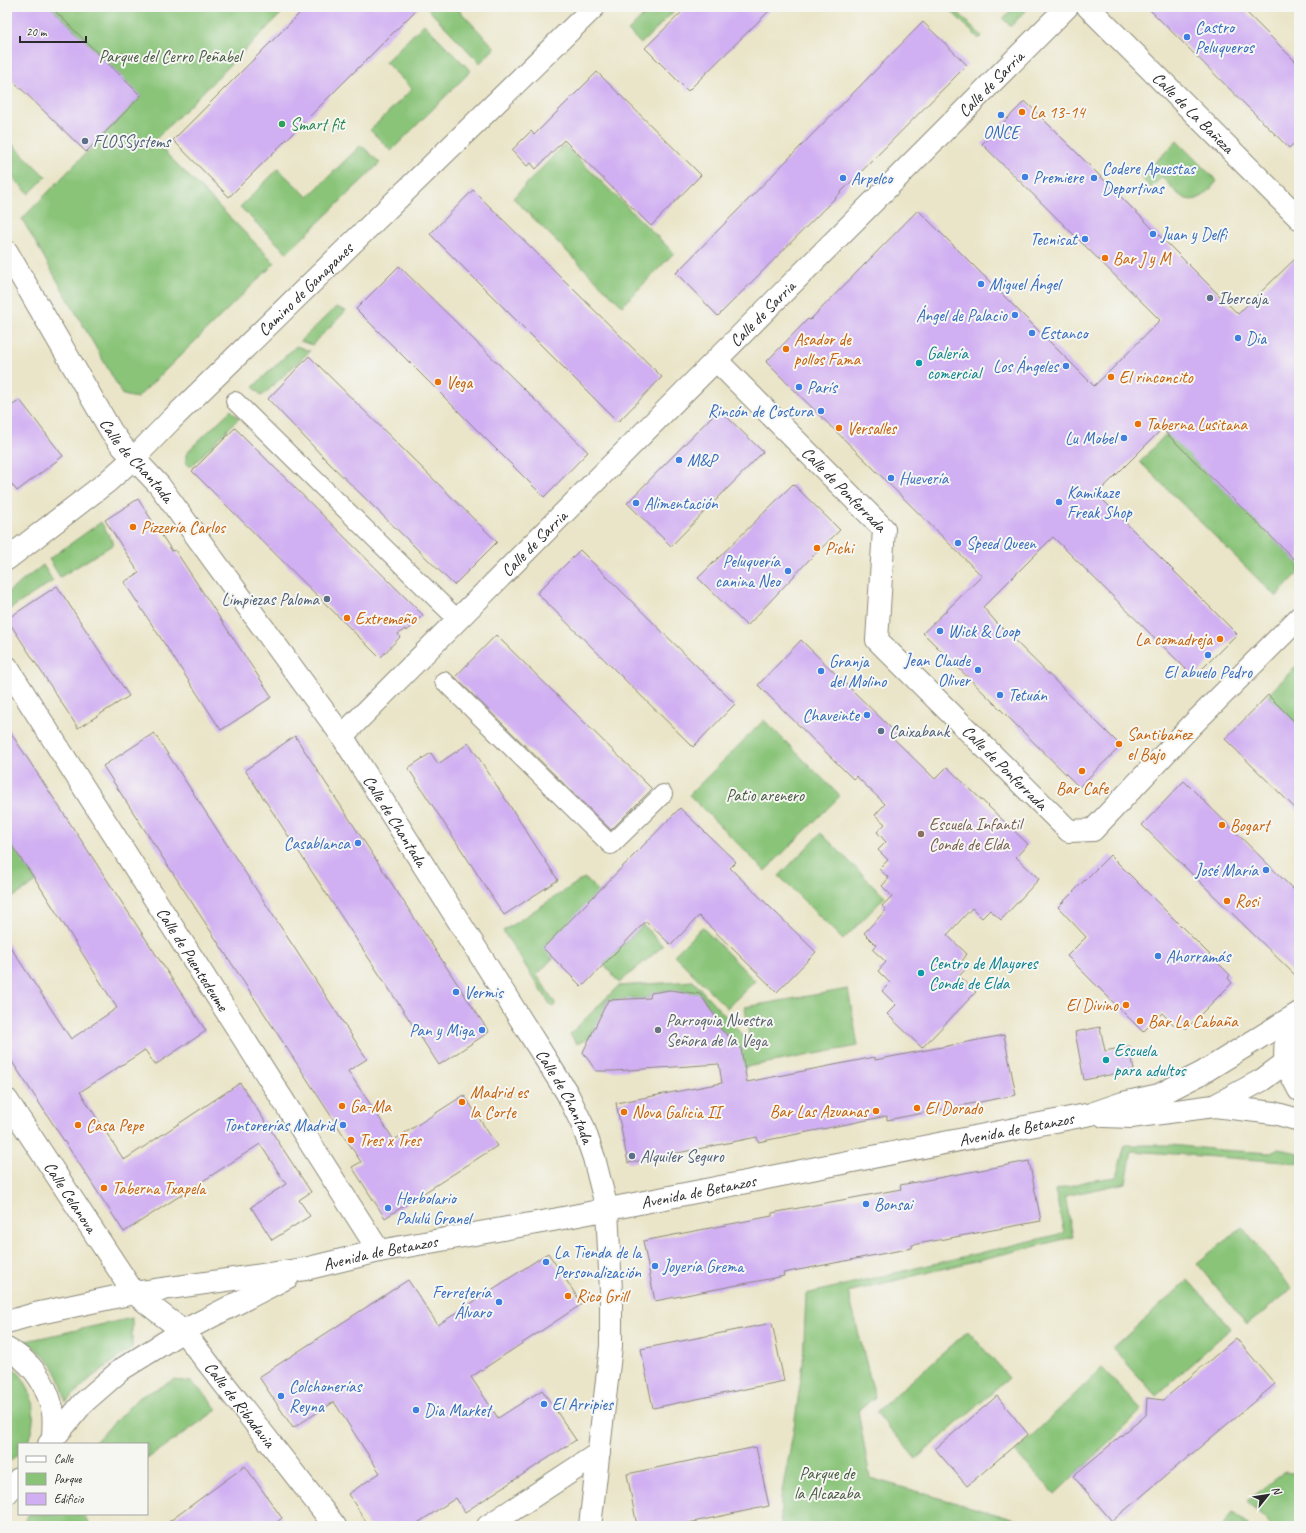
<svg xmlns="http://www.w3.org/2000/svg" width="1306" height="1533" viewBox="0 0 1306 1533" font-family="Caveat,sans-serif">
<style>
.green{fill:#8ac479;stroke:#5a7852}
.building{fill:#d0aff2}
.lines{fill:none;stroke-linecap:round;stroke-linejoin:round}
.pedestrian-casing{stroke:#8a887a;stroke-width:20}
.minor-casing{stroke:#8a887a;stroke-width:24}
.tertiary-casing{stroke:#8a887a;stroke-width:24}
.pedestrian{stroke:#fff;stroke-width:18}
.minor{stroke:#fff;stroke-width:22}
.tertiary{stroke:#fff;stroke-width:22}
.shop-dot{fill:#3f7fe0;stroke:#f6f6f2;stroke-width:1.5}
.food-dot{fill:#e8710a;stroke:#f6f6f2;stroke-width:1.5}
.leisure-dot{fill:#2e9e5b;stroke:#f6f6f2;stroke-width:1.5}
.service-dot{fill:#5c6f8a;stroke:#f6f6f2;stroke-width:1.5}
.culture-dot{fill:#0f9aa8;stroke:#f6f6f2;stroke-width:1.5}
.education-dot{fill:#8d6e63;stroke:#f6f6f2;stroke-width:1.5}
.worship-dot{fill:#6b7280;stroke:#f6f6f2;stroke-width:1.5}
.labels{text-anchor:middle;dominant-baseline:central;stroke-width:4;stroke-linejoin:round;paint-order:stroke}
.shop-label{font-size:17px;fill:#366cbe;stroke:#f6f6f2;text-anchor:start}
.park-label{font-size:17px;fill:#485942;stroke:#f6f6f2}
.street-label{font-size:17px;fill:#2b2b2b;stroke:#f6f6f2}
.food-label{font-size:17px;fill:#c56008;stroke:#f6f6f2;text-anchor:start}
.leisure-label{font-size:17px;fill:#27864d;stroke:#f6f6f2;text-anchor:start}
.service-label{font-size:17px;fill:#4e5e75;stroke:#f6f6f2;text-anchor:start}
.culture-label{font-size:17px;fill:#0d838f;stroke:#f6f6f2;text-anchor:start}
.education-label{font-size:17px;fill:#785e54;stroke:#f6f6f2;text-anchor:start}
.worship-label{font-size:17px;fill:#5b616d;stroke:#f6f6f2;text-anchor:start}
</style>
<rect width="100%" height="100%" fill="#f6f6f2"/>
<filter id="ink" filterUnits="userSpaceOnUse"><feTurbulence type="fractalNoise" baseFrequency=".025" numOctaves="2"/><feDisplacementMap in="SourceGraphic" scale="8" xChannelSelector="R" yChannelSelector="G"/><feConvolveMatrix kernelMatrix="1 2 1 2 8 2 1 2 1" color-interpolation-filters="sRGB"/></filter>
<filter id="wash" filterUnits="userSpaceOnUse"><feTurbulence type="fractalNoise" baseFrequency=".012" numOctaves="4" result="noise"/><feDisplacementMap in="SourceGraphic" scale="16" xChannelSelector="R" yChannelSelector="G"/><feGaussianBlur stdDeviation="0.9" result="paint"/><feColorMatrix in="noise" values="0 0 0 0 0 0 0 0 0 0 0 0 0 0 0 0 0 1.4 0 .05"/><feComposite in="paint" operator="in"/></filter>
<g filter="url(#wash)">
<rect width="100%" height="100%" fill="#eae5c8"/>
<path class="green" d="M 51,7 L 288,7 L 154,141 L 275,263 L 137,398 L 123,395 L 22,219 L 141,96 Z
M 426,7 L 456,7 L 495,48 L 480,63 Z
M 652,7 L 678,7 L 641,44 L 628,31 Z
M 947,7 L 953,7 L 982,36 L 979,39 Z
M 1014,7 L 1029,7 L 1011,26 L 1003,19 Z
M 424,24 L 471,71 L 391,151 L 370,130 L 412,89 L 385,62 Z
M 7,139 L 46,177 L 29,194 L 7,172 Z
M 1177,141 L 1217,181 C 1213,186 1207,194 1201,197 C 1184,207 1173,188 1162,177 L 1151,188 L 1140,177 Z
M 361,145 L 380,163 L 287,253 L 240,207 L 278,169 L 308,197 Z
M 564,145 L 674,253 L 622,306 L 513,198 Z
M 336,307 L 346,311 L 312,345 L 300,341 Z
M 296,346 L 310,351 L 262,396 L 253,387 Z
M 231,410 L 239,418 L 191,467 L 186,464 L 186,455 L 191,448 Z
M 1167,433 L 1299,564 L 1299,572 L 1276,597 L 1140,462 Z
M 101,522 L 114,544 L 60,577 L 49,559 Z
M 43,565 L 53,581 L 7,611 L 7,593 Z
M 1299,663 L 1299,726 L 1268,695 Z
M 764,720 L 840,796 L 765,871 L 689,795 Z
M 821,833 L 885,897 L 843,940 L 779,876 Z
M 7,838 L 37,882 L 7,901 Z
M 584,878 L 592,884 L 598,892 L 553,958 L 537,975 L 555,1003 L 555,1005 L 552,1007 L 503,931 Z
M 643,925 L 663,946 L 619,983 L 604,964 Z
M 702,927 L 755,981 L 727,1008 L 674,955 Z
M 693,981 L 750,1043 L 745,1007 L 848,989 L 858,1046 L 730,1070 L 741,1049 L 716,1024 L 719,1022 L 701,995 L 670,990 L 651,993 L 650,998 L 608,1000 L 591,1037 L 577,1044 L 570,1034 L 618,986 Z
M 1125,1145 L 1172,1145 L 1221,1150 L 1272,1153 L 1278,1149 L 1299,1153 L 1299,1163 L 1132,1151 L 1126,1183 L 1065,1196 L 1073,1237 L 848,1292 L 875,1397 L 858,1411 L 870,1478 L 1037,1526 L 781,1526 L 781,1497 L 793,1434 L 803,1364 L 806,1294 L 1064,1233 L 1055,1190 L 1087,1181 L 1116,1177 Z
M 1242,1227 L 1292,1289 L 1247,1325 L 1197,1263 Z
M 1188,1280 L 1231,1328 L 1156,1396 L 1113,1348 Z
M 132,1318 L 132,1348 L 92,1377 L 66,1402 C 58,1369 53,1362 26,1341 Z
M 968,1331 L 1009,1378 L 916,1459 L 876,1412 Z
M 7,1362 C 33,1381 40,1414 27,1444 L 19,1444 L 19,1453 L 7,1464 Z
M 1102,1368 L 1142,1410 L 1055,1494 L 1015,1452 Z
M 174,1380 L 191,1382 L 208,1397 L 217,1410 L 147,1459 L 147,1444 L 93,1444 L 138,1398 Z
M 1285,1472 L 1298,1474 L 1299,1475 L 1299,1526 L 1271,1526 L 1247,1501 Z
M 1233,1512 L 1237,1514 L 1249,1526 L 1222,1526 Z
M 29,1514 L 83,1514 L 91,1526 L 21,1526 Z"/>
<g id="blocks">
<path class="building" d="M 7,7 L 51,7 L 141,96 L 86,152 L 7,75 Z
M 306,7 L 419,7 L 229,197 L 173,140 Z
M 687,7 L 773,7 L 688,91 L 645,48 Z
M 1147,7 L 1241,7 L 1299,65 L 1299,139 L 1289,148 Z
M 923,22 L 967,65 L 718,316 L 676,273 Z
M 597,72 L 701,175 L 651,226 L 564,140 L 536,169 L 531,163 L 527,166 L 512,150 L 531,131 L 534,135 Z
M 1025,101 L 1238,314 L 1299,255 L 1299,564 L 1162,429 L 1097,494 L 1237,634 L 1194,677 L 1053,537 L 983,607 L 996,622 L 1121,746 L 1079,787 L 923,633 L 982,576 L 766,362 L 808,319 L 810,320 L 918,210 L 1094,386 L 1112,369 L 1160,320 L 982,144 Z
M 473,190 L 662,377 L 618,422 L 430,234 Z
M 399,266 L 588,452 L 544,497 L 356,309 Z
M 309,356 L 497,542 L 454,585 L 328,462 L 268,399 Z
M 20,400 L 63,456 L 17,491 L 7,478 L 7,409 Z
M 719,409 L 763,452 L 671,546 L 627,503 Z
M 235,428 L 423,615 L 407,631 L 405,629 L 398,634 L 400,637 L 380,658 L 192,471 Z
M 793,484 L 840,530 L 808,561 L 747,626 L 698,578 Z
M 138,499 L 172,551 L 175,550 L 272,697 L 221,730 L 124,582 L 139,573 L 105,520 Z
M 580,550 L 735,704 L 693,747 L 537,593 Z
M 57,586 L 129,696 L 78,728 L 7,619 Z
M 496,635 L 652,789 L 611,830 L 455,677 Z
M 801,640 L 897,734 L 893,738 L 935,779 L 947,767 L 1028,844 L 1016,857 L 1039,879 L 1001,920 L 990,910 L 982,918 L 972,908 L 947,935 L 967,954 L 962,961 L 968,967 L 959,976 L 976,992 L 922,1048 L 887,1014 L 896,1005 L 882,991 L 890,983 L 878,971 L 886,962 L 872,949 L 876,945 L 864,933 L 886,910 L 882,906 L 892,896 L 882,886 L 889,878 L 879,869 L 888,860 L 878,850 L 886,842 L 877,832 L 885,824 L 875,815 L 885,804 L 856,776 L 853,779 L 758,685 Z
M 1268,695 L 1299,726 L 1299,812 L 1225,739 Z
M 7,727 L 206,1031 L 155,1065 L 145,1050 L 80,1092 L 124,1160 L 240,1083 L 311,1192 L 299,1200 L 310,1216 L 272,1240 L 251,1207 L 286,1184 L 260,1144 L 124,1232 L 7,1054 L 7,942 L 71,1039 L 117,1008 L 37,882 L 7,839 Z
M 154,733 L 367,1059 L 348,1071 L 394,1140 L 464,1095 L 497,1146 L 385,1218 L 352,1167 L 361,1162 L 103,766 Z
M 295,736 L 489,1032 L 439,1065 L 245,770 Z
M 469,743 L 558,880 L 504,915 L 408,768 L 431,753 L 438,764 Z
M 1184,781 L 1299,895 L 1299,979 L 1142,825 Z
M 680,808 L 736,862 L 730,868 L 816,952 L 777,992 L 699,916 L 671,945 L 646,921 L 582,987 L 543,948 Z
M 1110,855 L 1230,975 L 1228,978 L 1232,983 L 1186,1029 L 1178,1022 L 1175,1026 L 1162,1013 L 1143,1032 L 1067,956 L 1086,937 L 1058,907 Z
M 670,990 L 700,994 L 719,1022 L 716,1024 L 741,1049 L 747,1082 L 875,1057 L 875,1060 L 1004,1035 L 1016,1095 L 887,1120 L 887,1116 L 758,1142 L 757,1137 L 628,1163 L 616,1103 L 722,1083 L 719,1064 L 614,1071 L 596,1071 L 583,1052 L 608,1000 L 650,998 L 651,993 Z
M 1100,1027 L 1105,1051 L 1130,1046 L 1134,1070 L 1084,1080 L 1075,1032 Z
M 1029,1161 L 1041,1221 L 912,1245 L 912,1248 L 783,1273 L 784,1276 L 655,1301 L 643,1241 L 772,1216 L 772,1213 L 901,1189 L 900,1185 Z
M 548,1253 L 582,1304 L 471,1377 L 498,1418 L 542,1390 L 576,1440 L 465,1512 L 456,1498 L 413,1526 L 369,1526 L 348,1494 L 380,1473 L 334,1402 L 293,1428 L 259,1377 L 408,1280 L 438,1325 Z
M 772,1323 L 784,1381 L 653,1408 L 641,1349 Z
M 1236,1338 L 1275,1384 L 1112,1521 L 1073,1476 L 1146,1415 L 1147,1398 L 1163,1400 Z
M 997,1396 L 1028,1434 L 967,1486 L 935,1449 Z
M 756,1447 L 769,1506 L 674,1526 L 637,1526 L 627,1474 Z
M 245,1466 L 282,1518 L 272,1526 L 163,1526 Z"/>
</g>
</g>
<g filter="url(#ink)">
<use href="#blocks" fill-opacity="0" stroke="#8a887a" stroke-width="1"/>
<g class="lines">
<g class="pedestrian-casing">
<path id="pedestrian" d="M 235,401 L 458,620
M 444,681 L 611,845 L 663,794"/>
</g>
<g class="minor-casing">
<g id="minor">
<path id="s1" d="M 1088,7 L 1299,218"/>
<path id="s2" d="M 7,252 L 111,431 L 122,446 L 159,485 L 342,736 L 567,1093 L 583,1126 L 594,1158 L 607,1209 L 611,1291 L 611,1346 L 590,1526"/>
<path id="s3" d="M 716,360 L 884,529 L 877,640 L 1069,831 L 1093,830 L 1192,725 L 1299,618"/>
<path id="s4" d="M 135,457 L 171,420 L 594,7"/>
<path id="s5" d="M 7,667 L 379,1251"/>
<path id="s6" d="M 342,736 L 1067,7"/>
<path d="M 1286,1021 L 1285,1063 L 1299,1090"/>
<path id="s7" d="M 7,1100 L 134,1293 L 183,1331 L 335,1526"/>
<path d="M 1214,1106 L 1274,1113 L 1299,1120"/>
<path d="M 488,1526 L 599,1453"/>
</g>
</g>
<g class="tertiary-casing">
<g id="tertiary">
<path d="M 7,559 L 107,482 L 135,457"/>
<path d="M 1104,1116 L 1131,1117 L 1214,1106 L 1262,1080 L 1285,1063 L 1299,1048"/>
<path id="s8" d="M 7,1322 L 35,1314 L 134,1293 L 305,1269 L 379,1251 L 553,1220 L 1091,1114 L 1123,1103 L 1159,1095 L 1202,1073 L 1299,1013"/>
<path d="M 7,1349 C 31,1361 46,1383 52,1408 C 55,1418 53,1429 53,1439"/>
<path d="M 49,1444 L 83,1403 L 122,1369 L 183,1331 L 288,1277"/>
<path d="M 7,1493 L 19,1479"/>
</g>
</g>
<use href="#pedestrian" class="pedestrian"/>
<use href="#minor" class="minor"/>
<use href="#tertiary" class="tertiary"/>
</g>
</g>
<g class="shop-dot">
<circle cx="1187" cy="37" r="4"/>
<circle cx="1001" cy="115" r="4"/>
<circle cx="1025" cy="177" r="4"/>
<circle cx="843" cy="178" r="4"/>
<circle cx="1094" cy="178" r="4"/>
<circle cx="1153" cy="234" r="4"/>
<circle cx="1085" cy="239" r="4"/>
<circle cx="981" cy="284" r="4"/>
<circle cx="1015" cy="315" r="4"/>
<circle cx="1032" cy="333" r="4"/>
<circle cx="1238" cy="338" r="4"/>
<circle cx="1066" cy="366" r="4"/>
<circle cx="799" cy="387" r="4"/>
<circle cx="821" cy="411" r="4"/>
<circle cx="1124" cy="438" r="4"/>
<circle cx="679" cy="460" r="4"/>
<circle cx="891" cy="478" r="4"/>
<circle cx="1059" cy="502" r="4"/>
<circle cx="636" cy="503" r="4"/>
<circle cx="958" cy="543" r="4"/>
<circle cx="788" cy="571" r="4"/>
<circle cx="940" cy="631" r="4"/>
<circle cx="1208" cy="655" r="4"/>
<circle cx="978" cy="670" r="4"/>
<circle cx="821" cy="671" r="4"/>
<circle cx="1000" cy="695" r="4"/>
<circle cx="867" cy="715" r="4"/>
<circle cx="358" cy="843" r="4"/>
<circle cx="1266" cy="870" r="4"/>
<circle cx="1158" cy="956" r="4"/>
<circle cx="456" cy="992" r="4"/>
<circle cx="482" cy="1030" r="4"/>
<circle cx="343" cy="1125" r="4"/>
<circle cx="866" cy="1204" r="4"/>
<circle cx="388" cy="1208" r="4"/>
<circle cx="546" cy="1262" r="4"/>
<circle cx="655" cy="1266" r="4"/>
<circle cx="499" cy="1302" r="4"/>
<circle cx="281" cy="1396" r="4"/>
<circle cx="544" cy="1404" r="4"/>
<circle cx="416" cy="1410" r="4"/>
</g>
<g class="food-dot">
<circle cx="1022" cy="112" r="4"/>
<circle cx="1105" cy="258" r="4"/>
<circle cx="786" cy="349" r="4"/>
<circle cx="1111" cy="377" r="4"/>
<circle cx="438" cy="382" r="4"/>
<circle cx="1138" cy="424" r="4"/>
<circle cx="839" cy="428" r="4"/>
<circle cx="133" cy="527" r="4"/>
<circle cx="817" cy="548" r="4"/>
<circle cx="347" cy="618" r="4"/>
<circle cx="1220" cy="639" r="4"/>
<circle cx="1119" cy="744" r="4"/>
<circle cx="1082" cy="771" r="4"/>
<circle cx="1222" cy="825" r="4"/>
<circle cx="1227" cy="901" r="4"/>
<circle cx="1126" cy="1005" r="4"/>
<circle cx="1140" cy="1021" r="4"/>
<circle cx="462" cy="1102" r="4"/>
<circle cx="342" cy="1106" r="4"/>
<circle cx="917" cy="1108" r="4"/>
<circle cx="876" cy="1111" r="4"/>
<circle cx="624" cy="1112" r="4"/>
<circle cx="78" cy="1125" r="4"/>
<circle cx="351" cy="1140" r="4"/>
<circle cx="104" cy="1188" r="4"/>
<circle cx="568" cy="1296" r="4"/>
</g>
<circle class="leisure-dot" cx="282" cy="124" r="4"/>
<g class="service-dot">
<circle cx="85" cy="141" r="4"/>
<circle cx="1210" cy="298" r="4"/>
<circle cx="327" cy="599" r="4"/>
<circle cx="881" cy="731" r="4"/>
<circle cx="632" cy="1156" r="4"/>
</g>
<g class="culture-dot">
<circle cx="919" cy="363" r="4"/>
<circle cx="921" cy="973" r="4"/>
<circle cx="1106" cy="1060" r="4"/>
</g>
<circle class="education-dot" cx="921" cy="834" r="4"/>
<circle class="worship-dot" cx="658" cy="1030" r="4"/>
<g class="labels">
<g class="shop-label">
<text x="1195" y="27">Castro<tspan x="1195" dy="20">Peluqueros</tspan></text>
<text x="1001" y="132" text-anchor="middle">ONCE</text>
<text x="1102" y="168">Codere Apuestas<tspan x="1102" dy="20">Deportivas</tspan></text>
<text x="1033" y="177">Premiere</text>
<text x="851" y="178">Arpelco</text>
<text x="1161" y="234">Juan y Delfi</text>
<text x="1077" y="239" text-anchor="end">Tecnisat</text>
<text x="989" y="284">Miguel Ángel</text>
<text x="1007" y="315" text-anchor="end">Ángel de Palacio</text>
<text x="1040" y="333">Estanco</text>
<text x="1246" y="338">Dia</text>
<text x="1058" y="366" text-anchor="end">Los Ángeles</text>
<text x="807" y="387">París</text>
<text x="813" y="411" text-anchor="end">Rincón de Costura</text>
<text x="1116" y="438" text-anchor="end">Lu Mobel</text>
<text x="687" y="460">M&amp;P</text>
<text x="899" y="478">Huevería</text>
<text x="1067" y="492">Kamikaze<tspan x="1067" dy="20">Freak Shop</tspan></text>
<text x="644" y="503">Alimentación</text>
<text x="966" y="543">Speed Queen</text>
<text x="780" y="561" text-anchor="end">Peluquería<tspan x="780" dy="20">canina Neo</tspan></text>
<text x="948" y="631">Wick &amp; Loop</text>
<text x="970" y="660" text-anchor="end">Jean Claude<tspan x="970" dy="20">Oliver</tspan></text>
<text x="829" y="661">Granja<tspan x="829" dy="20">del Molino</tspan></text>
<text x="1208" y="672" text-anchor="middle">El abuelo Pedro</text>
<text x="1008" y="695">Tetuán</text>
<text x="859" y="715" text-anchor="end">Chaveinte</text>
<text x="350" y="843" text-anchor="end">Casablanca</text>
<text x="1258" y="870" text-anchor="end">José María</text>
<text x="1166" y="956">Ahorramás</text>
<text x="464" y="992">Vermis</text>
<text x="474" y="1030" text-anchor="end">Pan y Miga</text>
<text x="335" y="1125" text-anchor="end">Tontorerías Madrid</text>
<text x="396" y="1198">Herbolario<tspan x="396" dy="20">Palulú Granel</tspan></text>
<text x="874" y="1204">Bonsai</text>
<text x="554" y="1252">La Tienda de la<tspan x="554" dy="20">Personalización</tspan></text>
<text x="663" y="1266">Joyería Grema</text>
<text x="491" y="1292" text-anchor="end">Ferretería<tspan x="491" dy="20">Álvaro</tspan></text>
<text x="289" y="1386">Colchonerías<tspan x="289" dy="20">Reyna</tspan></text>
<text x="552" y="1404">El Arripies</text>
<text x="424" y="1410">Dia Market</text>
</g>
<g class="park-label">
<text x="170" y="56">Parque del Cerro Peñabel</text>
<text x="765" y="795">Patio arenero</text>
<text x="827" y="1473">Parque de<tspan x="827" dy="20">la Alcazaba</tspan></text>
</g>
<g class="street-label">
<text stroke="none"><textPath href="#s6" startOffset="920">Calle de Sarria</textPath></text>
<text stroke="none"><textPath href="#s1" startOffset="149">Calle de La Bañeza</textPath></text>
<text stroke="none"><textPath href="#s4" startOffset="239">Camino de Ganapanes</textPath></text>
<text stroke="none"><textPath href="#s6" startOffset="596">Calle de Sarria</textPath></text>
<text stroke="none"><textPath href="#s2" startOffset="246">Calle de Chantada</textPath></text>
<text stroke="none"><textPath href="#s3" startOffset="182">Calle de Ponferrada</textPath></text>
<text stroke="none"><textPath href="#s6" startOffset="272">Calle de Sarria</textPath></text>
<text stroke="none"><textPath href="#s3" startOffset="530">Calle de Ponferrada</textPath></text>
<text stroke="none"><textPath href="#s2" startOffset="690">Calle de Chantada</textPath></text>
<text stroke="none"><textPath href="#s5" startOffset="346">Calle de Puentedeume</textPath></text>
<text stroke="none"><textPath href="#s2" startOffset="1014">Calle de Chantada</textPath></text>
<text stroke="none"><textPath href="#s8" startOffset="1028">Avenida de Betanzos</textPath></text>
<text stroke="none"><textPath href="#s8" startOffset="704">Avenida de Betanzos</textPath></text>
<text stroke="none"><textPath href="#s7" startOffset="116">Calle Celanova</textPath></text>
<text stroke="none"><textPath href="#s8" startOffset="380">Avenida de Betanzos</textPath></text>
<text stroke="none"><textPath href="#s7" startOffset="386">Calle de Ribadavia</textPath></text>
</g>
<g class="food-label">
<text x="1030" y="112">La 13-14</text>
<text x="1113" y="258">Bar J y M</text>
<text x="794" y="339">Asador de<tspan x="794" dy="20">pollos Fama</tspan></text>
<text x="1119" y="377">El rinconcito</text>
<text x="446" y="382">Vega</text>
<text x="1146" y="424">Taberna Lusitana</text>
<text x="847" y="428">Versalles</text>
<text x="141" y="527">Pizzería Carlos</text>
<text x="825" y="548">Pichi</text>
<text x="355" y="618">Extremeño</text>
<text x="1212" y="639" text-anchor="end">La comadreja</text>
<text x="1127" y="734">Santibañez<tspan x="1127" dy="20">el Bajo</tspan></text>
<text x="1082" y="788" text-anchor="middle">Bar Cafe</text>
<text x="1230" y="825">Bogart</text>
<text x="1235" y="901">Rosi</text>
<text x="1118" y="1005" text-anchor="end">El Divino</text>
<text x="1148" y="1021">Bar La Cabaña</text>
<text x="470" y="1092">Madrid es<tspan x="470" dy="20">la Corte</tspan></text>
<text x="350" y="1106">Ga-Ma</text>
<text x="925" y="1108">El Dorado</text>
<text x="868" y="1111" text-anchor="end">Bar Las Azuanas</text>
<text x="632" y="1112">Nova Galicia II</text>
<text x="86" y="1125">Casa Pepe</text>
<text x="359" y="1140">Tres x Tres</text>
<text x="112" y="1188">Taberna Txapela</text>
<text x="576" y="1296">Rico Grill</text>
</g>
<g class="leisure-label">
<text x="290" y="124">Smart fit</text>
</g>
<g class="service-label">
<text x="93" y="141">FLOSSystems</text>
<text x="1218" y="298">Ibercaja</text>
<text x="319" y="599" text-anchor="end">Limpiezas Paloma</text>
<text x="889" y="731">Caixabank</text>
<text x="640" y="1156">Alquiler Seguro</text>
</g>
<g class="culture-label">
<text x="927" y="353">Galería<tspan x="927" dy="20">comercial</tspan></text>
<text x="929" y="963">Centro de Mayores<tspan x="929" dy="20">Conde de Elda</tspan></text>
<text x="1114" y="1050">Escuela<tspan x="1114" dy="20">para adultos</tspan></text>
</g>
<g class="education-label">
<text x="929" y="824">Escuela Infantil<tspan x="929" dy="20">Conde de Elda</tspan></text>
</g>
<g class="worship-label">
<text x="666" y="1020">Parroquia Nuestra<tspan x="666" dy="20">Señora de la Vega</tspan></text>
</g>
</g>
<rect width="1306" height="1533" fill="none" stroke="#f6f6f2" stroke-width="24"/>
<rect x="18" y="1443" width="130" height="72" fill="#f6f6f2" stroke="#a5a5a2"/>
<rect x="26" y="1456" width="20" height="6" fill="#ffffff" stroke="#a5a5a2"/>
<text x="54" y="1463" font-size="12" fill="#2b2b2b">Calle</text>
<rect x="26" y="1473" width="20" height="12" fill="#8ac479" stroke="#a5a5a2"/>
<text x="54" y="1483" font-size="12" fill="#2b2b2b">Parque</text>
<rect x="26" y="1493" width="20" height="12" fill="#d0aff2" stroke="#a5a5a2"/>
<text x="54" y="1503" font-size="12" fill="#2b2b2b">Edificio</text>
<g transform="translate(1268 1495) rotate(60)" stroke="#f6f6f2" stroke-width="3" paint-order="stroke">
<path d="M0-3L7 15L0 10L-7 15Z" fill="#2b2b2b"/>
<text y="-6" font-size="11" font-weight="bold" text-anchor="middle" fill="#2b2b2b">N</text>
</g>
<path d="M20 36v6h66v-6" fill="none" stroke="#2b2b2b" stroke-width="2"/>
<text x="26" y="36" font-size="12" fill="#2b2b2b" stroke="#f6f6f2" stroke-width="3" paint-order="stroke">20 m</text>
</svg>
